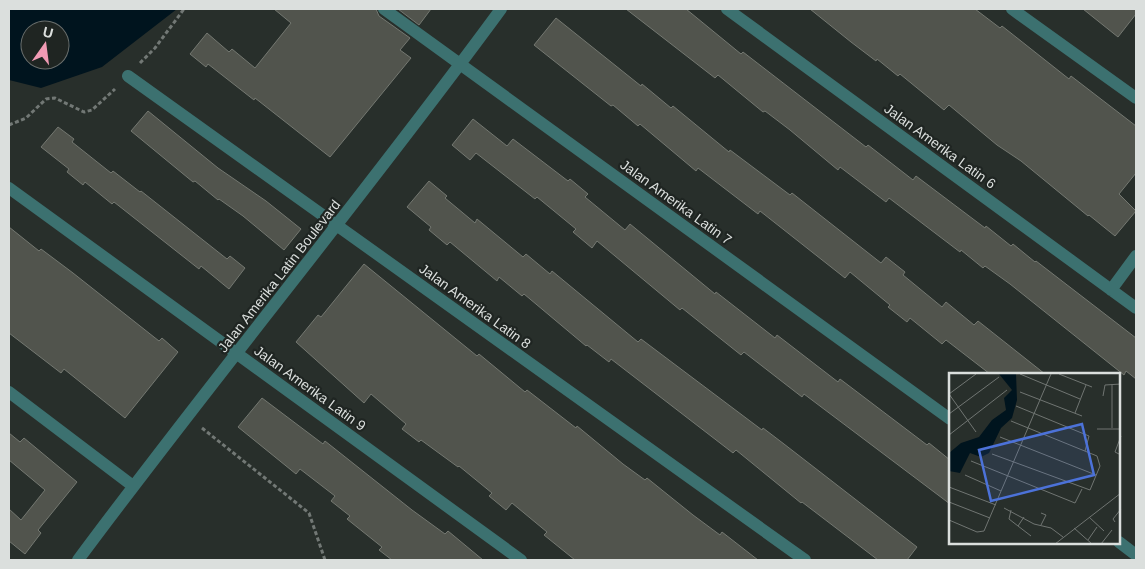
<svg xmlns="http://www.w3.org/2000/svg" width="1145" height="569" viewBox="0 0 1145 569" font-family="Arial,sans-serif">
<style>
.water{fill:#00141e;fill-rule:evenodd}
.building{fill:#51544d;stroke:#747871}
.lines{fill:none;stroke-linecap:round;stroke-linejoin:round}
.path{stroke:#727875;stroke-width:3;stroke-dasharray:4 2.5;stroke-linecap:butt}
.minor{stroke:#3c7170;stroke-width:12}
.labels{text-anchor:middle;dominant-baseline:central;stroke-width:4.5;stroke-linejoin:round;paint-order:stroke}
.street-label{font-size:14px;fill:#dbdfdd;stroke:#1f2522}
.inset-road{fill:none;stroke:#707572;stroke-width:1}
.view{fill:#4c72d9;fill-opacity:0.15;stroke:#4c72d9;stroke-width:2.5}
.inset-edge{fill:none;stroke:#dbdfdd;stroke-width:2.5}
</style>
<rect width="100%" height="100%" fill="#282f2b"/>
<path class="water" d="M 9,9 L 177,9 L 102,67 L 41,88 L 9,80 ZM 30,30 L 60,30 L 60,60 L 30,60 Z"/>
<path class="building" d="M 274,9 L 376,9 L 379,16 L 410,38 L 400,50 L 411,58 L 330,157 L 255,98 L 254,100 L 208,64 L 206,67 L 190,54 L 207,33 L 229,52 L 232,49 L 255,68 L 291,23 Z
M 398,9 L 431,9 L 419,25 Z
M 626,9 L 686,9 L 741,54 L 743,52 L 866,147 L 868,145 L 913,180 L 916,176 L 985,228 L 986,226 L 1011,246 L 1013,244 L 1035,262 L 1036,261 L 1136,338 L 1136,379 L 1126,371 L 1124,375 L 1010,284 L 985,266 L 983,268 L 961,250 L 960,252 L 889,198 L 886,202 L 840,167 L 838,170 L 790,130 L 765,111 L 763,112 L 718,75 L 715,78 Z
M 810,9 L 975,9 L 1000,28 L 1002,26 L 1069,79 L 1071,76 L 1136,126 L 1136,173 L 1119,194 L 1136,211 L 1115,236 L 1089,215 L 1088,216 L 1021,161 L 997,145 L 949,105 L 944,110 L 900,74 L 898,76 L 877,59 L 876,61 L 851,42 Z
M 1083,9 L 1136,9 L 1136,14 L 1118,37 Z
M 556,18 L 641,86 L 642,84 L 671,108 L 673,106 L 729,152 L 730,150 L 790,195 L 792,193 L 881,263 L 886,257 L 905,272 L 903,275 L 942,307 L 946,302 L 974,325 L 978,321 L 1045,374 L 990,374 L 946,340 L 942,344 L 910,318 L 907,322 L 888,307 L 890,305 L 850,272 L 845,278 L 760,211 L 758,214 L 698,168 L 696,171 L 640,124 L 638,126 L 613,105 L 611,106 L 534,45 Z
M 148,111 L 218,168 L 266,201 L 301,229 L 284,250 L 243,216 L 219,199 L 218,200 L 195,181 L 193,182 L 131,131 Z
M 473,119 L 507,146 L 513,139 L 568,181 L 570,179 L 588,194 L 585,197 L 625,230 L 630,224 L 715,294 L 716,292 L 775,338 L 777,335 L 838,382 L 840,379 L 927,445 L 929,443 L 950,460 L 950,504 L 804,394 L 802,397 L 744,352 L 741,355 L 682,308 L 680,310 L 597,241 L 592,248 L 573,232 L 576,229 L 537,197 L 535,199 L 476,153 L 470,160 L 452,145 Z
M 58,127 L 74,139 L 72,142 L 111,173 L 113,171 L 140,192 L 141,191 L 227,259 L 230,256 L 245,268 L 229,289 L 201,266 L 199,269 L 114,202 L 112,204 L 85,182 L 83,185 L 67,172 L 69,169 L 41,147 Z
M 429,181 L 447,196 L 445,198 L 475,223 L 477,219 L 523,257 L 526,254 L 550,274 L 552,271 L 638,342 L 641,339 L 762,430 L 763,428 L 784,444 L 917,547 L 907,560 L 878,560 L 802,502 L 801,503 L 736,450 L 733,453 L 611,359 L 609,362 L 587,345 L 586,346 L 524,294 L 522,296 L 499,277 L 497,281 L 450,242 L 447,245 L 429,230 L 431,227 L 407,207 Z
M 9,227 L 39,251 L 41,249 L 73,273 L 159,341 L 162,338 L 178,352 L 125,418 L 64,369 L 61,373 L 9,333 Z
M 364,264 L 477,356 L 479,354 L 525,392 L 527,390 L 576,428 L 577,426 L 623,464 L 645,480 L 647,478 L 693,515 L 720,535 L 722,532 L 758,560 L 575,560 L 544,535 L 547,532 L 512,503 L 506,510 L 489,496 L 492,493 L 459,466 L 458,467 L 421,440 L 419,442 L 402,429 L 406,424 L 371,394 L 364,403 L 296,342 L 318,315 L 321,317 Z
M 262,398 L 323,444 L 325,441 L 412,510 L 445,534 L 448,531 L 483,560 L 392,560 L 379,550 L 382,547 L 347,519 L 350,516 L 331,501 L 335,496 L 300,469 L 296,474 L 238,427 Z
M 9,433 L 20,442 L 24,438 L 77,482 L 38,530 L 41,533 L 25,554 L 9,541 L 9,509 L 21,520 L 45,490 L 9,460 Z"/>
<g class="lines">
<path class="path" d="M 140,63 L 155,48 L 184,9
M 9,125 L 26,118 L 46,99 L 55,98 L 84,112 L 92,110 L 115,89
M 202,428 L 309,513 L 325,560"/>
<path class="minor" d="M 384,9 L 950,419
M 727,9 L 1136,308
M 1012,9 L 1136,98
M 128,76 L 805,560
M 9,188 L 521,560
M 1111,290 L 1136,256
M 9,392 L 133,486
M 1119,542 L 1136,555
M 78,560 C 216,374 364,196 501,9"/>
</g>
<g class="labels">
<g class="street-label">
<text transform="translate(940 146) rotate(36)">Jalan Amerika Latin 6</text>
<text transform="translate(676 202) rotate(36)">Jalan Amerika Latin 7</text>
<text transform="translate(279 276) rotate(-52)">Jalan Amerika Latin Boulevard</text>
<text transform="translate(475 306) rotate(36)">Jalan Amerika Latin 8</text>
<text transform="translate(310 388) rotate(36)">Jalan Amerika Latin 9</text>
</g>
</g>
<g transform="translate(949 373)">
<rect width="171" height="171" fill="#282f2b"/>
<path d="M 50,1 L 67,1 L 68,27 L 63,45 L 52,55 L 40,80 L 32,84 L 21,80 L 11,100 L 0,98 L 0,80 L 12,70 L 30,64 L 43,47 L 57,37 L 55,25 L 63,17 Z" fill="#00141e"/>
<path class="inset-road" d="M 71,1 L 131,26M 110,1 L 143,14M 71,19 L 133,43M 0,21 L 27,59M 0,21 L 27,1M 154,23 L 156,12 L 172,11M 67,33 L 140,63 L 136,78M 126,40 L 137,12M 0,41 L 50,4M 163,55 L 163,11M 148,56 L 172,56M 0,62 L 58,17M 172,63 L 166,79 L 172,82M 51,64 L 147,102M 43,81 L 141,117 L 151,93 L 148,83 L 62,48M 22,88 L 126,130 L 133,116M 16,102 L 52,118M 0,114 L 47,132M 0,129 L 41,145M 55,135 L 85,151 L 102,155 L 114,164M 62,137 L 60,146 L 69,153M 75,144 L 69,153 L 82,163M 140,144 L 155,158M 0,147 L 28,159 L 35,158 L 102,1M 166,149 L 164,146 L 172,136M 92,152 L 97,142 L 92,140M 125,155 L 143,171M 139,167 L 148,154M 106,171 L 172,120M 152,171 L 163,157"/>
<path class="view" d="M 133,51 L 145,102 L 42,128 L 30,77 Z"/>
<rect width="171" height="171" class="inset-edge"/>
</g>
<rect width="1145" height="569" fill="none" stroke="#dbdfdd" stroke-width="20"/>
<g transform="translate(45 45) rotate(14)"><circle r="24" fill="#1f2522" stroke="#6a6f6d"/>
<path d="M0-4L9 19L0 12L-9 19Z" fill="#f09ab4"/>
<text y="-8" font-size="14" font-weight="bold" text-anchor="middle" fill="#dbdfdd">U</text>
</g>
</svg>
